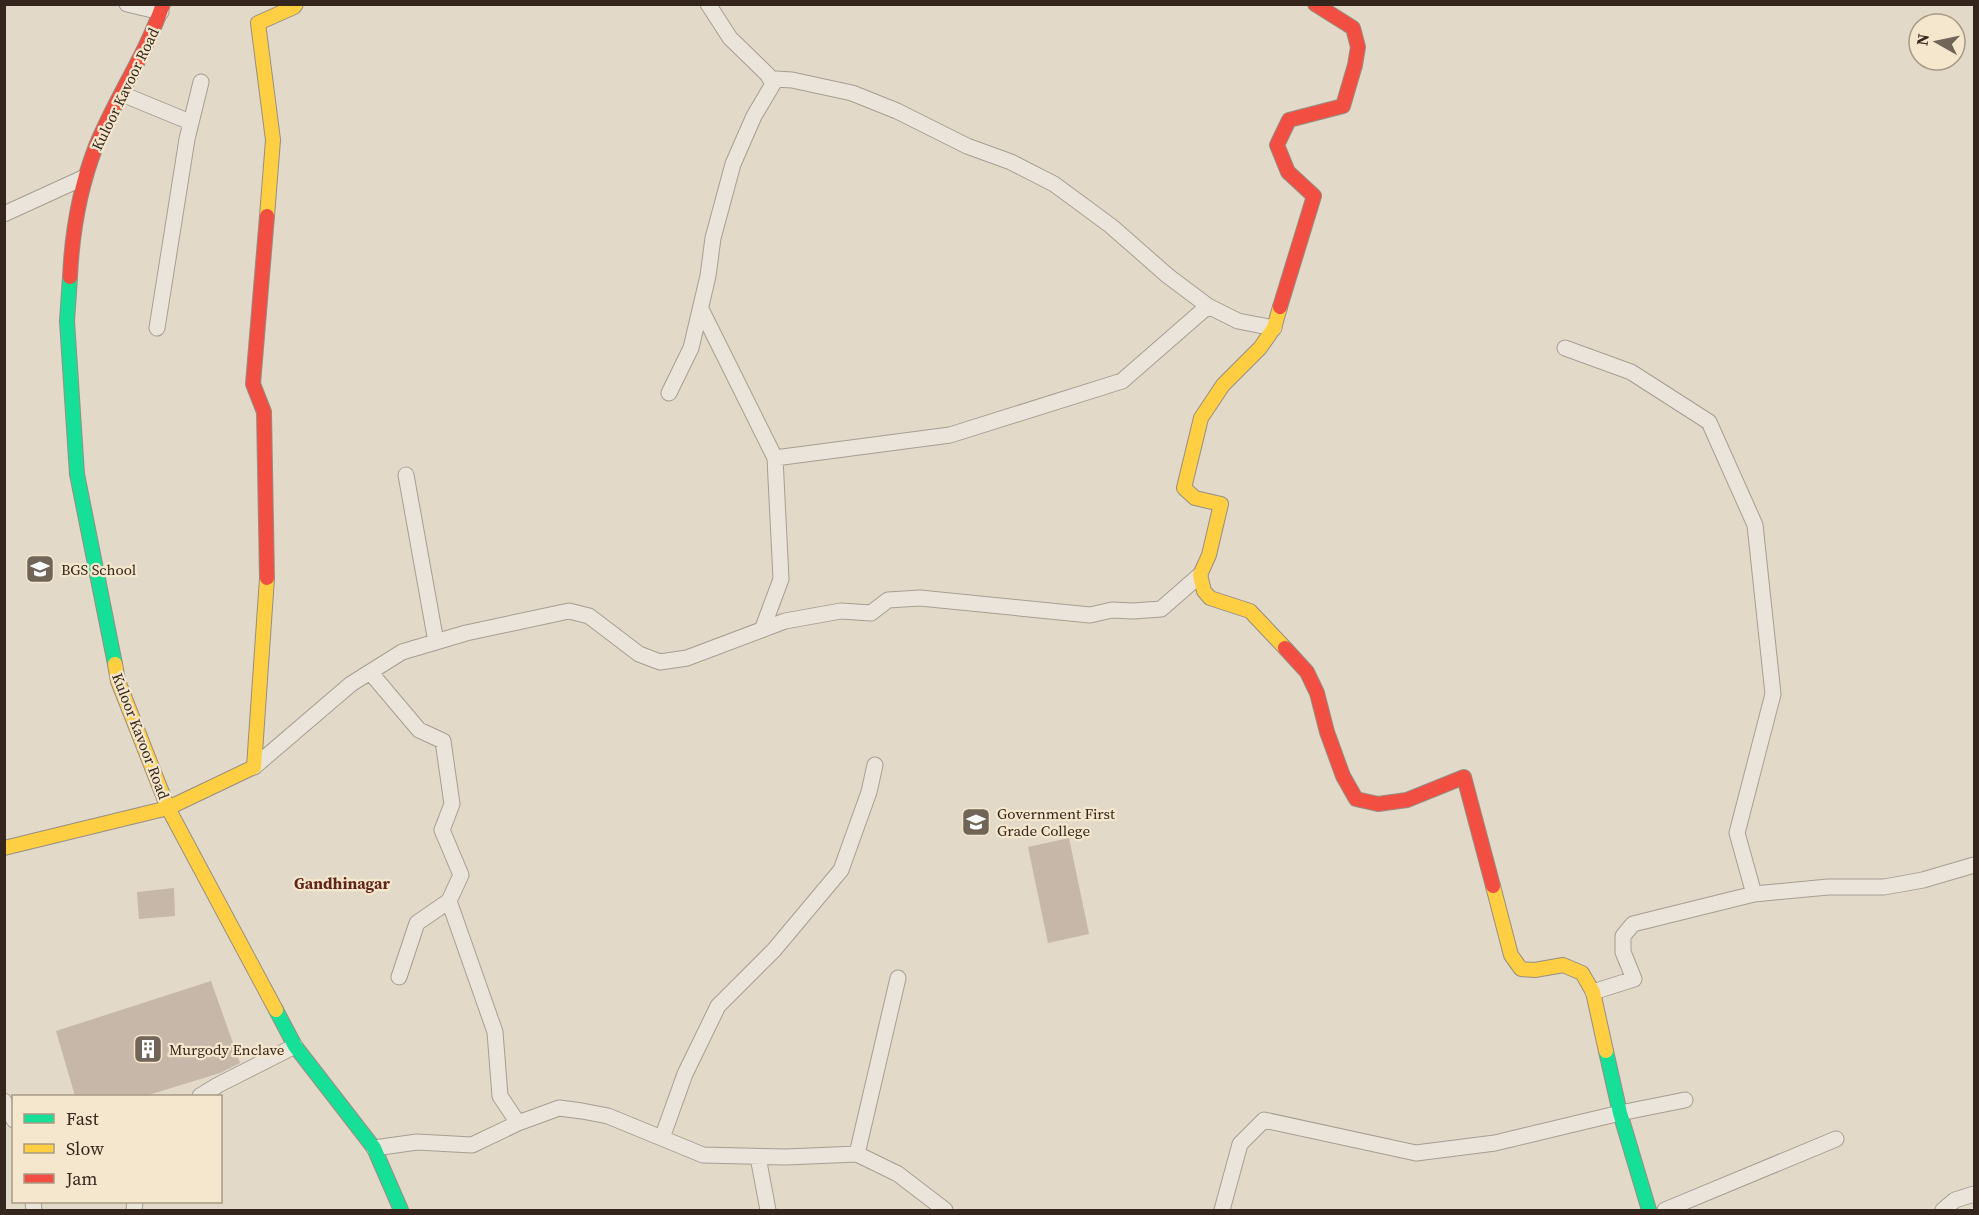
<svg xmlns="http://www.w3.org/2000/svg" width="1979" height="1215" viewBox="0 0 1979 1215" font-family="'Source Serif 4',serif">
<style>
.building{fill:#c6b7a9}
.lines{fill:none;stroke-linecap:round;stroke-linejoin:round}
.street-casing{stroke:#a79e92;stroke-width:17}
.fast-casing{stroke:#968e82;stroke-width:16}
.slow-casing{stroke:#968e82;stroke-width:16}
.jam-casing{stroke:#968e82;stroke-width:16}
.street{stroke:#eae4db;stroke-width:15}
.fast{stroke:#16e098;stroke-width:14}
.slow{stroke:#ffcf43;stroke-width:14}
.jam{stroke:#f24e42;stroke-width:14}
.labels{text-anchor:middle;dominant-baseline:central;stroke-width:4.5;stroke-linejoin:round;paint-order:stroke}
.street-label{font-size:15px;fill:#34261c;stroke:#f5e7cd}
.poi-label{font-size:15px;fill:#34261c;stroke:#f5e7cd;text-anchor:start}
.neighbourhood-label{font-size:16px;font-weight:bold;fill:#60251c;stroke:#f5e7cd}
</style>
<rect width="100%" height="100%" fill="#e2d9c8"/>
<path class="building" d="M 1069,838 L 1089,934 L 1048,943 L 1028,847 Z
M 174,888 L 175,916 L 139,919 L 137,892 Z
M 211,981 L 240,1063 L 220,1073 L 145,1096 L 75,1096 L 56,1031 Z"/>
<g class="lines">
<g class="street-casing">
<path id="street" d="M 127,4 L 161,12
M 708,4 L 730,38 L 768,75 L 773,84
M 122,94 L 190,122
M 4,214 L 85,177
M 701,309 L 775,458 L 781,579 L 762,630
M 157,328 L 187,139 L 201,82
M 1565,348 L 1631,372 L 1709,422 L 1755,525 L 1773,694 L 1737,833 L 1754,894
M 669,393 L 691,348 L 708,276 L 713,238 L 733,164 L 754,116 L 776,79 L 792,80 L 852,93 L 897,111 L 967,146 L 1011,162 L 1054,184 L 1111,226 L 1168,276 L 1208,306 L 1238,321 L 1274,328
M 775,458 L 950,435 L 1122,381 L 1208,306
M 406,475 L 436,642
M 370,672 L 419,730 L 443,741 L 452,804 L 442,830 L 461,875 L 449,901 L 417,923 L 399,977
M 254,767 L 351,684 L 402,652 L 466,633 L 569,611 L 589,616 L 639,654 L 660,662 L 687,658 L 785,621 L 841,611 L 871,613 L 888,600 L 920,598 L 1090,615 L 1112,610 L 1133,611 L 1161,609 L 1200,575
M 449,901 L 495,1032 L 500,1096 L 518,1123
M 1593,992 L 1634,979 L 1623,952 L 1623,936 L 1633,924 L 1754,894 L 1828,887 L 1884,887 L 1923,880 L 1974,865
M 200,1096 L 218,1085 L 295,1046
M 4,1101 L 14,1120
M 662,1138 L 685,1074 L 718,1006 L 774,950 L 841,870 L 869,792 L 875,765
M 374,1148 L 417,1142 L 472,1145 L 518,1123 L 559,1108 L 582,1111 L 608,1116 L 703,1155 L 786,1157 L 857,1154 L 898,1174 L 945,1210
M 857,1154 L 898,978
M 758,1157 L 768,1210
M 33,1202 L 34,1210
M 134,1210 L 135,1202
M 1222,1210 L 1240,1144 L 1264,1120 L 1416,1153 L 1495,1143 L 1620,1113 L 1685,1100
M 1665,1210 L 1836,1139
M 1943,1210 L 1955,1200 L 1974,1194"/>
</g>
<g class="fast-casing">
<path id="fast" d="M 70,277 L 67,321 L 77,474 L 115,664
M 276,1010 L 295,1046 L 374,1148 L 401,1210
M 1606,1051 L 1620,1113 L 1649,1210"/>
</g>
<g class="slow-casing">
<path id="slow" d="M 267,216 L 273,140 L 258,23 L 294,7 L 296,4
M 1280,307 L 1274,328 L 1260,348 L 1223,385 L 1201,418 L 1184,488 L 1195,498 L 1221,504 L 1209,555 L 1200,575 L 1204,591 L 1210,598 L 1250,611 L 1285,648
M 115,664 L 118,681 L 168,808 L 276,1010
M 4,848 L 168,808 L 254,767 L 267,578
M 1493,886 L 1511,955 L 1521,969 L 1535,970 L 1563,965 L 1582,973 L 1593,992 L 1606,1051"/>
</g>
<g class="jam-casing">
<path id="jam" d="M 267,216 L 253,384 L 264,412 L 267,578
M 70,277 C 72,233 80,187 96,146 C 116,97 146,54 163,4
M 1280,307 L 1314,196 L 1288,172 L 1277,145 L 1289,120 L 1343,106 L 1355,65 L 1358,47 L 1353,28 L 1315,4
M 1285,648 L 1307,672 L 1317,693 L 1327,732 L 1343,776 L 1356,799 L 1378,804 L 1407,800 L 1464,777 L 1493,886"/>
</g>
<use href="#street" class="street"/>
<use href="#fast" class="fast"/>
<use href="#slow" class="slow"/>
<use href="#jam" class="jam"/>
</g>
<defs>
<g id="school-square" transform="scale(1.5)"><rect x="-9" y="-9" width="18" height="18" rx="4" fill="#716558" stroke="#f5e7cd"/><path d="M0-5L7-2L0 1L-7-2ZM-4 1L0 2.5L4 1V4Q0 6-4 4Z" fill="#fff"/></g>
<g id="university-square" transform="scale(1.5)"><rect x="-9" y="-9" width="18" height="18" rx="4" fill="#716558" stroke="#f5e7cd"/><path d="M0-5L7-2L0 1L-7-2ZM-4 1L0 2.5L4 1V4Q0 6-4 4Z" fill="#fff"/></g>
<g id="building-square" transform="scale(1.5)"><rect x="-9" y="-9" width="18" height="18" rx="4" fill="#716558" stroke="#f5e7cd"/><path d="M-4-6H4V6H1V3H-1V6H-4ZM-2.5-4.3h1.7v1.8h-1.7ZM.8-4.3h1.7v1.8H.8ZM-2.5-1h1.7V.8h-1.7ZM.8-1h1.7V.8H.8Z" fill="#fff"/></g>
</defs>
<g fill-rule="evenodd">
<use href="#school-square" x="40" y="569"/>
<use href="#university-square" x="976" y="822"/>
<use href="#building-square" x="148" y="1049"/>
</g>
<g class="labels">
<g class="street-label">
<text transform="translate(125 89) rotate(-64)">Kuloor Kavoor Road</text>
<text transform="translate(141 736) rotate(69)">Kuloor Kavoor Road</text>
</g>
<g class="poi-label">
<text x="61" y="569">BGS School</text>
<text x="997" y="813">Government First<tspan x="997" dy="17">Grade College</tspan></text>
<text x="169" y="1049">Murgody Enclave</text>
</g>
<g class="neighbourhood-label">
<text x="342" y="883">Gandhinagar</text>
</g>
</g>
<rect width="1979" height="1215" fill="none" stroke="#34261c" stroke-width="12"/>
<rect x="12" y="1095" width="210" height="108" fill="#f5e7cd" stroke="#a89a86" stroke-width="1.5"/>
<rect x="24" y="1114" width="30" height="9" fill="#16e098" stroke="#a89a86" stroke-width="1.5"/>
<text x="66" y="1125" font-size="18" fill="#34261c">Fast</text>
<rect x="24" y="1144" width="30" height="9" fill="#ffcf43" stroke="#a89a86" stroke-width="1.5"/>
<text x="66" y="1155" font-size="18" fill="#34261c">Slow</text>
<rect x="24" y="1174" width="30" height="9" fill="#f24e42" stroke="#a89a86" stroke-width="1.5"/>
<text x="66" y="1185" font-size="18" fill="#34261c">Jam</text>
<g transform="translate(1937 42) rotate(279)"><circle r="28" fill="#f5e7cd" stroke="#a89a86" stroke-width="1.5"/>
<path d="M0-4.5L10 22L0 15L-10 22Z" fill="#716558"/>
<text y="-9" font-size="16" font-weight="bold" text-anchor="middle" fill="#34261c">N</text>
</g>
</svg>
